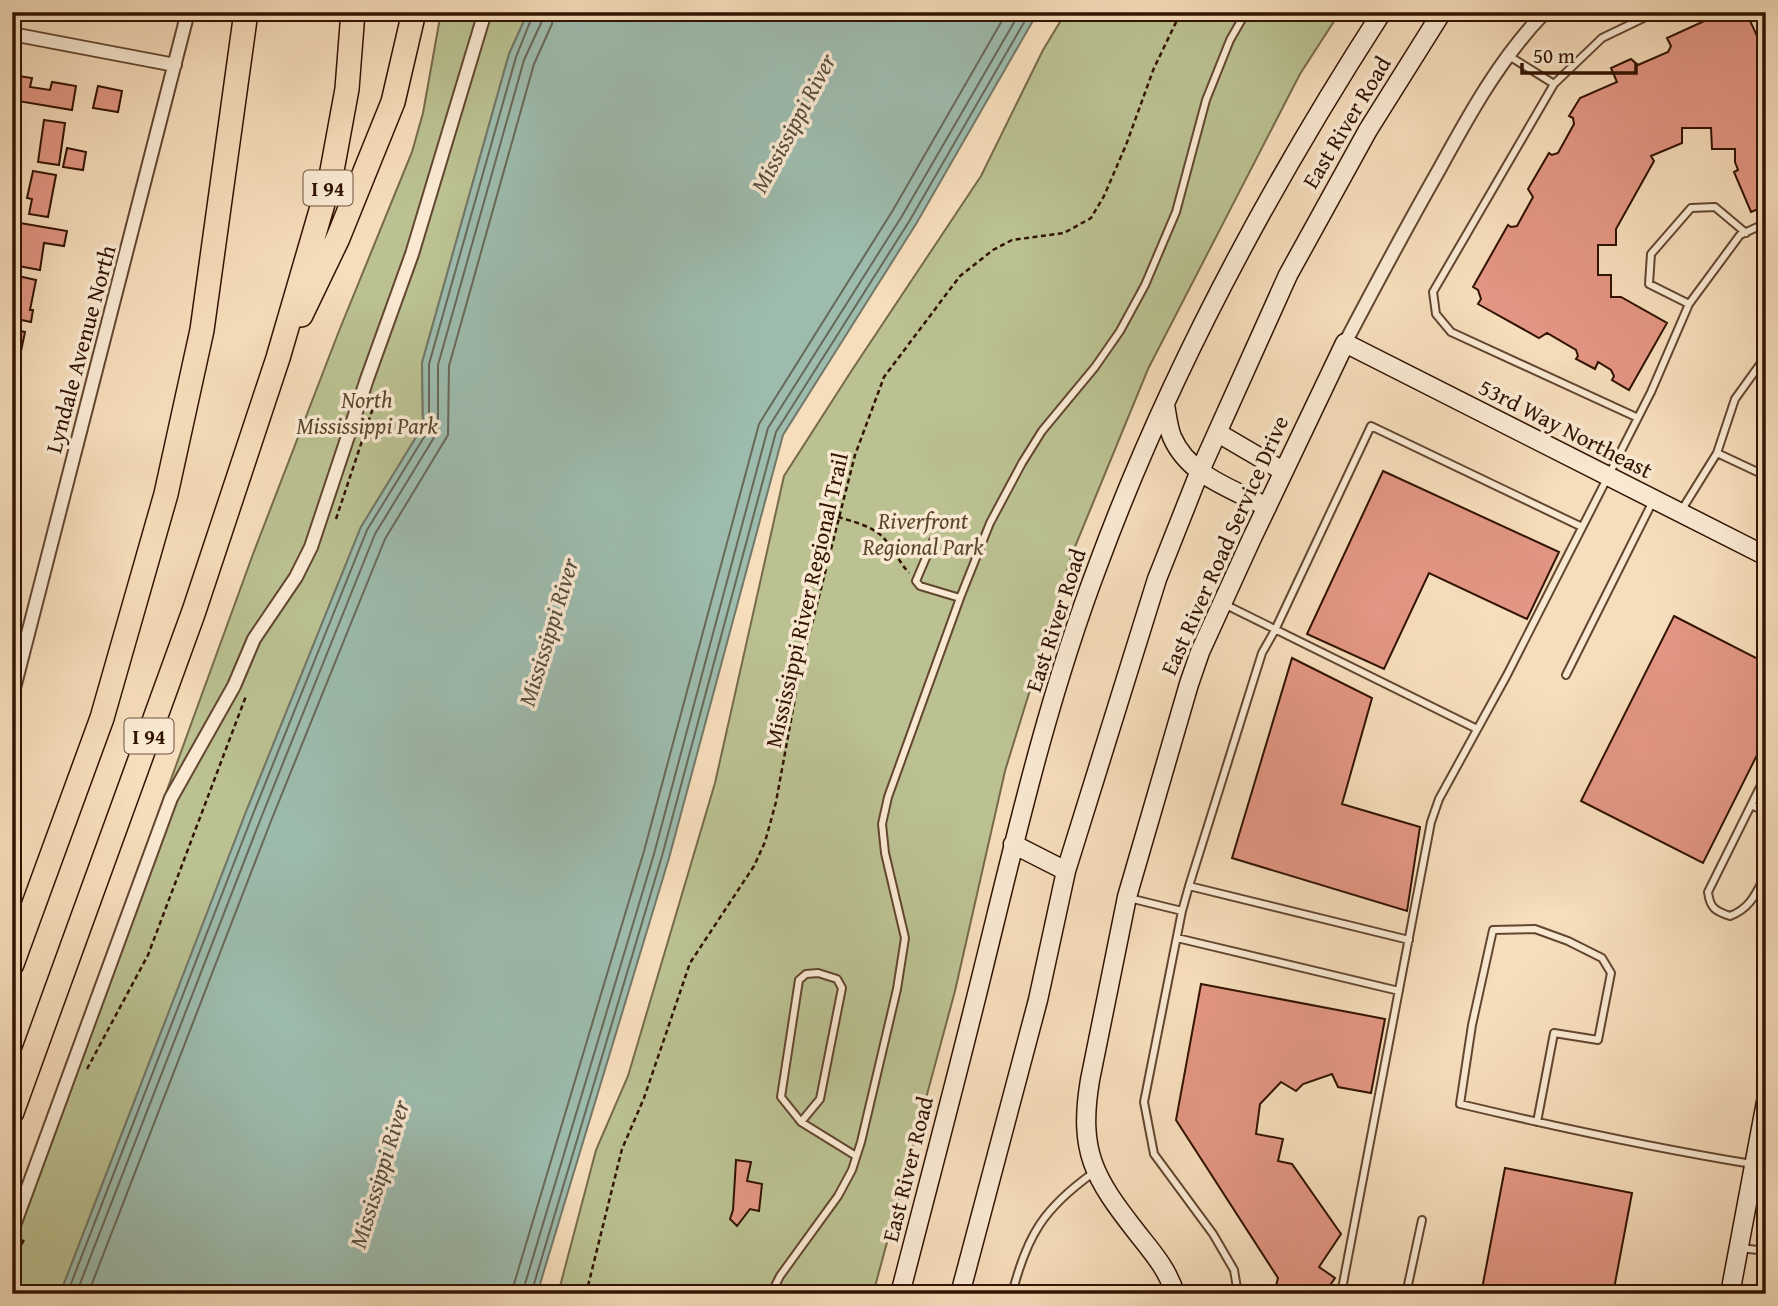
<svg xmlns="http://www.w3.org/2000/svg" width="1778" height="1306" viewBox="0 0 1778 1306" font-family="'Gentium Book Plus',serif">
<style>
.green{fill:#bbc191;stroke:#766a4a;stroke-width:2}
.water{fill:#9dbcae;stroke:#727869;stroke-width:2}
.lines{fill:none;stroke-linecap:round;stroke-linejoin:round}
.shore{stroke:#686858;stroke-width:2}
.building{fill:#e39683;stroke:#321302;stroke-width:2}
.lane-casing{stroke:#634630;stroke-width:10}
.street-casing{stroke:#634630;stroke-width:16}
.secondary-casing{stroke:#321302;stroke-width:21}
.highway-casing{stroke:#321302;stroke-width:26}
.path{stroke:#321302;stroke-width:2.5;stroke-dasharray:5 3.5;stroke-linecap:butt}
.lane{stroke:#f9e9d3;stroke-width:6}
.street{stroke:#f9e9d3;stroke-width:12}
.secondary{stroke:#f9e9d3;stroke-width:18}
.highway{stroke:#f6ddbb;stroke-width:23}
.labels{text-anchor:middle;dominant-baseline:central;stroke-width:7;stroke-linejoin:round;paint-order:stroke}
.shield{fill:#f9e9d3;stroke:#6e5341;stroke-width:2}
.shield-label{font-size:21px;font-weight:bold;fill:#321302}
.street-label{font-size:23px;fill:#321302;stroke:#f9e9d3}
.park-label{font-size:23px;font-style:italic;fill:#5b472d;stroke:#f9e9d3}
.water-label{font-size:24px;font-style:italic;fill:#574e3e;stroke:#f9e9d3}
</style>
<rect width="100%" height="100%" fill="#f6ddbb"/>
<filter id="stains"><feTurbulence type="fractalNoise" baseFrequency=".00286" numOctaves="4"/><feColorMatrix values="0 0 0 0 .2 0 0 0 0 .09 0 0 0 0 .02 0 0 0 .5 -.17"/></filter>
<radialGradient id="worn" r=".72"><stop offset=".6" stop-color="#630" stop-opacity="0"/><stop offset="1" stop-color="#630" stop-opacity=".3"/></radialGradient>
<path class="green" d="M 441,12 L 528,12 L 509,54 L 422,363 L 423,426 L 361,527 L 246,812 L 60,1294 L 12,1294 L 12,1216 L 253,554 L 339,331 L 412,152 L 423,113 Z
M 1066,12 L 1340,12 L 1300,74 L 1148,369 L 1072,554 L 1005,771 L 955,991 L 873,1294 L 558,1294 L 596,1150 L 628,1076 L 715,783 L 784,476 L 852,370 L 981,176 L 1043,50 Z"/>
<path class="water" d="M 528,12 L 1038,12 L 916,224 L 783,435 L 669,858 L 537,1294 L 60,1294 L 246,812 L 361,527 L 423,426 L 422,363 L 509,54 Z"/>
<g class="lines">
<path class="shore" d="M 67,1294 L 253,814 L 367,530 L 429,429 L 429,364 L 516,57 L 534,12
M 76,1294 L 261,818 L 375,534 L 438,431 L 438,365 L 524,60 L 542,21 L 543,12
M 88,1294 L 271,821 L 385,539 L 448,435 L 449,366 L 534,64 L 552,24 L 554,12
M 511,1294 L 644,851 L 759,424 L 893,210 L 1007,12
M 522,1294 L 654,854 L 768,428 L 902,216 L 1020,12
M 531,1294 L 662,856 L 776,432 L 910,220 L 1030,12"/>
</g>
<path class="building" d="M 1724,12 L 1733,12 L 1743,18 L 1748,16 L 1766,56 L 1766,206 L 1751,212 L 1734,172 L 1738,170 L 1735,162 L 1735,149 L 1712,149 L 1711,128 L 1682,128 L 1682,143 L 1651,156 L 1654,161 L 1616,229 L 1616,245 L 1598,245 L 1598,275 L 1611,275 L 1611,297 L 1621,297 L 1667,323 L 1629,390 L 1612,380 L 1614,376 L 1611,370 L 1598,362 L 1595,369 L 1576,359 L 1578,356 L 1576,350 L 1547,333 L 1539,338 L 1478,304 L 1481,299 L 1478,290 L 1473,287 L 1508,225 L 1511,227 L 1517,226 L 1533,197 L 1528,189 L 1549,153 L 1552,155 L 1558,153 L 1574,124 L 1573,118 L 1569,116 L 1580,98 L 1617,82 L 1611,68 L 1631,59 L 1638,65 L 1668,52 L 1671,46 L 1667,38 Z
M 12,75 L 32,78 L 30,87 L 50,90 L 52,82 L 76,86 L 72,110 L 12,100 Z
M 98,86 L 122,91 L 118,112 L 93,108 Z
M 44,120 L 65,123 L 59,165 L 38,162 Z
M 67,148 L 86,152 L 83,170 L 63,167 Z
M 33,171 L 56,175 L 48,217 L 29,214 L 32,199 L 27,198 Z
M 20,223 L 67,231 L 64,246 L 44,243 L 40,270 L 13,265 Z
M 18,276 L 36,280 L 30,310 L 33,310 L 31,322 L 12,318 L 12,289 L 15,290 Z
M 12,329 L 25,332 L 17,370 L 12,369 Z
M 1383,471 L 1559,552 L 1527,619 L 1429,573 L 1384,669 L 1307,634 Z
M 1674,616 L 1766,663 L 1766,737 L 1703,863 L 1581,801 Z
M 1292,658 L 1372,698 L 1342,804 L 1420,827 L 1407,911 L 1232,858 Z
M 1201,984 L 1385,1019 L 1371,1093 L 1338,1087 L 1332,1074 L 1303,1084 L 1296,1091 L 1281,1082 L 1260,1104 L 1256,1134 L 1283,1139 L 1278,1161 L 1292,1164 L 1341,1234 L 1319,1267 L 1335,1278 L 1324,1294 L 1274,1294 L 1278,1278 L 1176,1120 Z
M 736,1160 L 751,1162 L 747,1181 L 762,1184 L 759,1211 L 750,1209 L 737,1226 L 730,1219 L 733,1210 Z
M 1505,1168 L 1632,1193 L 1613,1294 L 1481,1294 Z"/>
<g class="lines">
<g class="lane-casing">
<path id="lane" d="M 1509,56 L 1554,84
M 1689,304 L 1649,284 L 1651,254 L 1691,208 L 1715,207 L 1746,233
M 1636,417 L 1451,332 L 1436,314 L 1433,292 L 1554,84 L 1602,38 L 1656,12
M 1717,453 L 1766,476
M 1681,511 L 1717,453 L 1735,399 L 1766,356
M 933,541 L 916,581 L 920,586 L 960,598
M 1224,604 L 1477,729
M 1566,675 L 1653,501
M 1766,775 L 1708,892 C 1710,908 1715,911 1730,916 C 1751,908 1756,893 1766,874
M 1751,805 L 1766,812
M 1189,886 L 1262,653 L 1275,630 L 1371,426 L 1582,527
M 1129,898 L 1182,911 L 1189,886 L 1409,940
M 1182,911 L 1144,1102 L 1154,1154 L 1213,1234 L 1234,1270 L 1238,1294
M 1177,938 L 1399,991
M 801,1122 L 820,1099 L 842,988 L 837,979 L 818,973 L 806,974 L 799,980 L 781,1097 L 801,1122 L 856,1156
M 1537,1122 L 1554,1033 L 1598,1040 L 1611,973 L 1602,958 L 1568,941 L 1535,929 L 1493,930 L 1472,1025 L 1460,1104 C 1557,1127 1654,1148 1752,1164
M 1741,1248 L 1766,1251
M 771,1294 L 780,1276 L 838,1196 L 852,1170 L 861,1142 L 897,989 L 905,938 L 885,853 L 882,824 L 888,797 L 960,598 L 990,523 L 1022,463 L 1042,431 L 1095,367 L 1120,331 L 1145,285 L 1176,212 L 1206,100 L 1230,40 L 1246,12
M 1012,1294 C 1027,1235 1044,1208 1093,1173
M 1341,1294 L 1431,822 L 1439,799 L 1507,675 L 1651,392 L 1689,304 L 1740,235 L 1766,223
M 1406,1294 L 1422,1220"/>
</g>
<g class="street-casing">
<path id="street" d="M 12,34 L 175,65
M 1345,343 C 1376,284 1407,226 1440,168 C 1470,113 1501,57 1545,12
M 12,696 L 188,12
M 12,1231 L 171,798 L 234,686 L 254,639 L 296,577 L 311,547 L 367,379 L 412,254 L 485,12"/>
</g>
<g class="secondary-casing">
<path id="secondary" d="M 1165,405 C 1167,415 1168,427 1172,437 C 1189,476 1231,488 1267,507
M 1218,433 L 1283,471
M 1013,844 L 1066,871
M 900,1294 C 927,1189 955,1084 981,978 C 1015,840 1047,699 1098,565 C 1170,370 1269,187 1382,12
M 960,1294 L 1038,1000 L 1066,871 L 1157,579 L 1199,473 L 1288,275 L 1368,130 L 1442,12
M 1175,1294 C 1168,1270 1153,1253 1138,1234 C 1094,1178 1078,1152 1090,1080 L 1127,897 L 1189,684 L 1200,652 L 1252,538 L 1345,343 L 1766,556
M 1730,1294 L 1766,1102"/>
</g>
<g class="highway-casing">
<path id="highway" d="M 301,315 L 338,238 L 393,102 L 414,12
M 12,964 L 102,718 L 166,494 L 202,330 L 246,12
M 12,1112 L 194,611 L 278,358 L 331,176 L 347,89 L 353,12"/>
</g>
<path class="path" d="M 838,517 C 854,522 877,527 887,542 C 895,552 900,563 909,573
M 336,519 L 377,396
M 87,1069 L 148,955 L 246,696
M 12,1268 L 24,1239
M 586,1294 L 622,1149 L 644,1098 L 690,963 L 754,866 L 765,842 L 776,802 L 800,671 L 855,455 L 884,377 L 960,276 L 993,250 L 1012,240 L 1064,233 L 1091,218 L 1104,196 L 1126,145 L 1154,68 L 1181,12"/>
<use href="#lane" class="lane"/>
<use href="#street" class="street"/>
<use href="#secondary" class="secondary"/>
<use href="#highway" class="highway"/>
</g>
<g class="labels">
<g class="shield">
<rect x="303.5" y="170.5" width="49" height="35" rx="5"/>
<rect x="124.5" y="718.5" width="49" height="35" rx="5"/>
</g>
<g class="shield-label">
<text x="328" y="188">I 94</text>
<text x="149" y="736">I 94</text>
</g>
<g class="street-label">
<text transform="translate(1346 122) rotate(-59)">East River Road</text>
<text transform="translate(80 349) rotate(-75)">Lyndale Avenue North</text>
<text transform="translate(1566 428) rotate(27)">53rd Way Northeast</text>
<text transform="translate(1224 545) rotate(-66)">East River Road Service Drive</text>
<text transform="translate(806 600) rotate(-77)">Mississippi River Regional Trail</text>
<text transform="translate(1055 620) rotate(-72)">East River Road</text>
<text transform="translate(907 1169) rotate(-76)">East River Road</text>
</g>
<g class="park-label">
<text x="367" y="399">North<tspan x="367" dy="26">Mississippi Park</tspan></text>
<text x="923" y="520">Riverfront<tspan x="923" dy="26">Regional Park</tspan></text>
</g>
<g class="water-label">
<text transform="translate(793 123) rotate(-62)">Mississippi River</text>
<text transform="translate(548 632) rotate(-73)">Mississippi River</text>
<text transform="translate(379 1174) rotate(-73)">Mississippi River</text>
</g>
</g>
<rect width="1778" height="1306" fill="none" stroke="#f6ddbb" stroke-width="42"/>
<rect x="14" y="14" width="1750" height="1278" fill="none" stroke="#321302" stroke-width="3.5"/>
<rect x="21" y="21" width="1736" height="1264" fill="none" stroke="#321302" stroke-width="2"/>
<path d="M1522 63v10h114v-10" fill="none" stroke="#321302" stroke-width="3.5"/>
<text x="1533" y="63" font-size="21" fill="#321302" stroke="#f9e9d3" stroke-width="5" paint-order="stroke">50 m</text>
<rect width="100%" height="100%" filter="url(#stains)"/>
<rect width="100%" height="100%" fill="url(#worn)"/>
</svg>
